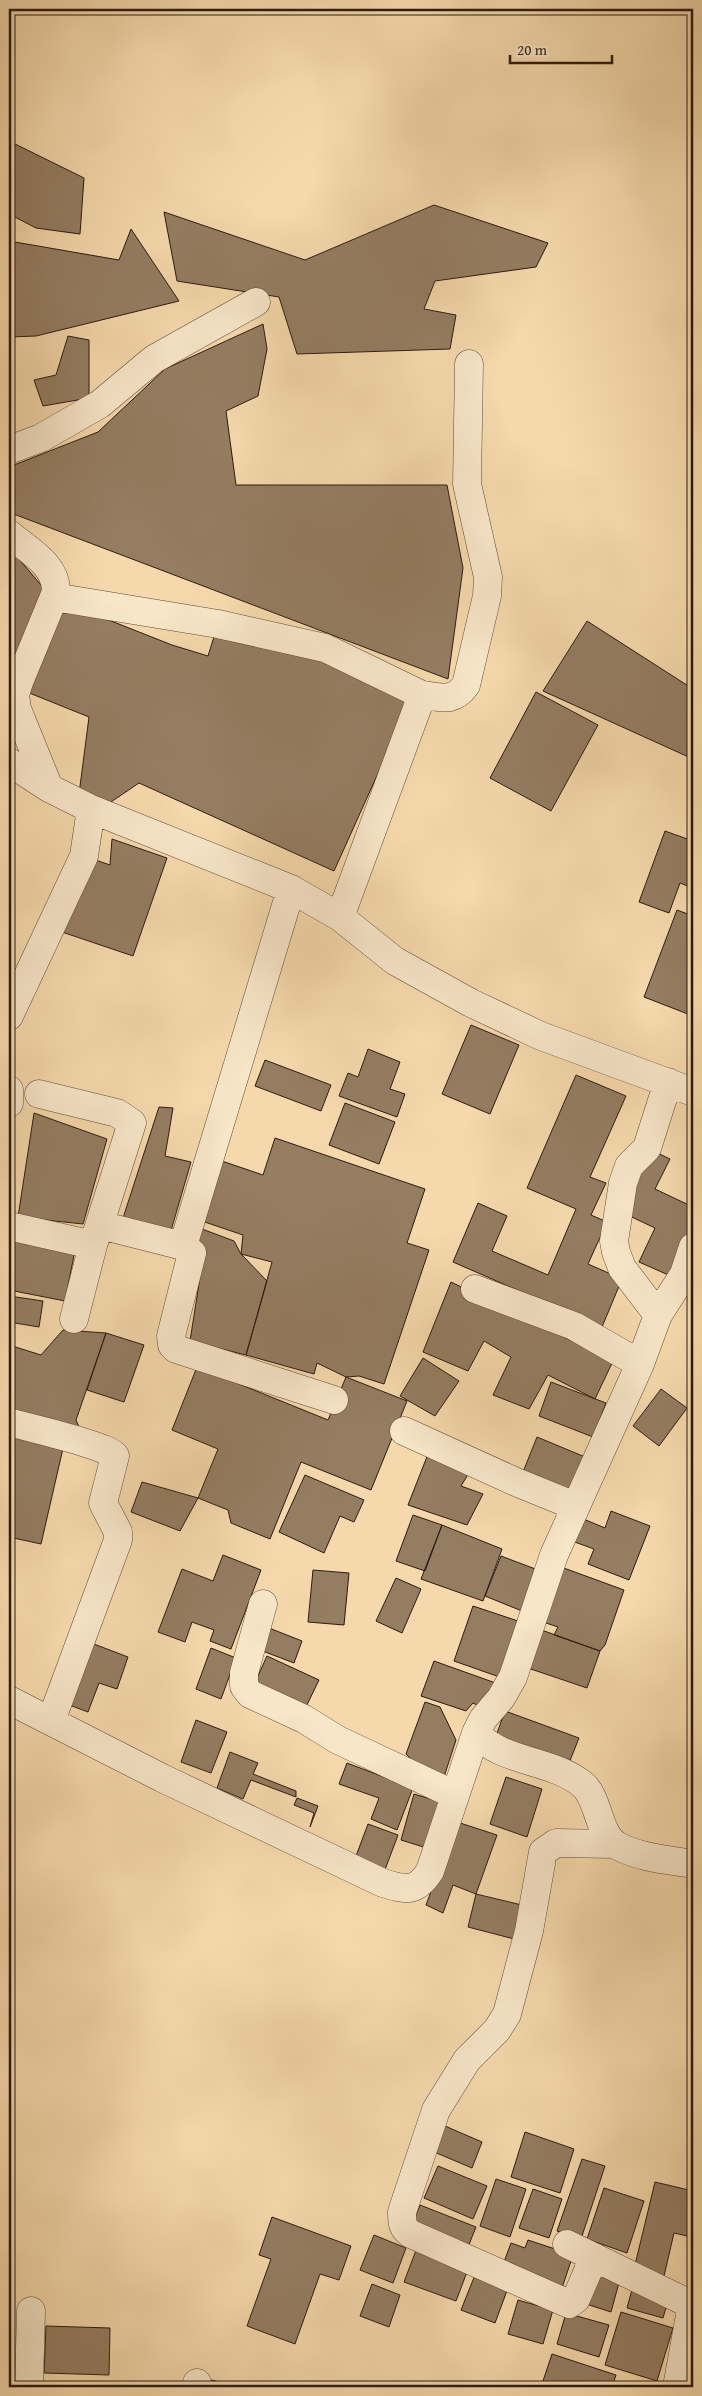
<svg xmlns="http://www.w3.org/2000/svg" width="702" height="2396" viewBox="0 0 702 2396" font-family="'Gentium Book Plus',serif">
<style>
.building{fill:#957d62;stroke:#2d1a12}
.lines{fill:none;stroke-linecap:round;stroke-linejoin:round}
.street-casing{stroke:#5f4a38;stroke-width:29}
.street{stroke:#f8e6c9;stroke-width:28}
</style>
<rect width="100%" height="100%" fill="#f5d9ac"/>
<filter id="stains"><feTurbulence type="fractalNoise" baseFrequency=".004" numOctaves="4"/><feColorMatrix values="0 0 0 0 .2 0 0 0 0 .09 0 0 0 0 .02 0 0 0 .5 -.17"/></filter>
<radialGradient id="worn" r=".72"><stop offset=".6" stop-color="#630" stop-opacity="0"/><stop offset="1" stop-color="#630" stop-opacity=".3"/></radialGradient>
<path class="building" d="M 9,141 L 84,178 L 80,234 L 36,228 L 9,214 Z
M 434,205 L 548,243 L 536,267 L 435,281 L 424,309 L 456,315 L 450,349 L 297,354 L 279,297 L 177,281 L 164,212 L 305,260 Z
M 131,229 L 179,301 L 36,336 L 9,337 L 9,241 L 119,260 Z
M 263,324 L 267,349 L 258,396 L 226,411 L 236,485 L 447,485 L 463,568 L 448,679 L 11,513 L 9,503 L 9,467 L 98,432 L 165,369 Z
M 68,336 L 89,340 L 89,398 L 43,406 L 34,380 L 56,375 Z
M 9,547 L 46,591 L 9,676 Z
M 53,598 L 172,645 L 208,656 L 218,624 L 416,689 L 334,871 L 139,783 L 105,806 L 79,794 L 89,717 L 17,688 Z
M 587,621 L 693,689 L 693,759 L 543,691 Z
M 536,692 L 598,725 L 551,811 L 490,778 Z
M 665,831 L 693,841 L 693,888 L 680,883 L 669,913 L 639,902 Z
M 112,839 L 167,858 L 133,956 L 59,931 L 84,856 L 110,865 Z
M 677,910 L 693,916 L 693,1016 L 644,997 Z
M 471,1025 L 519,1045 L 490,1114 L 442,1094 Z
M 368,1049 L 400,1062 L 390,1089 L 405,1094 L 397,1117 L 339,1096 L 348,1073 L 358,1077 Z
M 265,1060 L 331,1085 L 321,1111 L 255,1086 Z
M 576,1075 L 626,1096 L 590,1177 L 606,1183 L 591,1215 L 607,1222 L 588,1264 L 622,1279 L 602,1327 L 453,1262 L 478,1203 L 507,1216 L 492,1251 L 548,1275 L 576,1209 L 527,1188 Z
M 345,1103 L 395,1122 L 379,1164 L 329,1145 Z
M 159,1107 L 173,1108 L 165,1156 L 191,1162 L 170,1234 L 123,1218 Z
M 34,1113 L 107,1139 L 83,1224 L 18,1217 Z
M 275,1138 L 425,1189 L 407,1243 L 429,1250 L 384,1384 L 359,1376 L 346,1377 L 317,1363 L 314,1374 L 246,1355 L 272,1262 L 241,1254 L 243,1235 L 193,1218 L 213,1158 L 263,1175 Z
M 647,1148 L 670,1159 L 655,1189 L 693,1207 L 693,1236 L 673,1277 L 639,1262 L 655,1228 L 617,1210 Z
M 202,1229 L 234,1241 L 241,1254 L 267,1281 L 246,1355 L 190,1341 L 203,1258 L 196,1241 Z
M 9,1237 L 75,1250 L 65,1301 L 9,1290 Z
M 451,1282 L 613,1361 L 595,1399 L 548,1375 L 529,1409 L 493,1395 L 511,1357 L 484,1341 L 468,1371 L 423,1352 Z
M 9,1296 L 43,1301 L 39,1327 L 9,1322 Z
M 63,1330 L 106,1333 L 76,1420 L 80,1429 L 9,1413 L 9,1345 L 41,1355 Z
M 106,1333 L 144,1345 L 124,1402 L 87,1390 Z
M 423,1358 L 459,1381 L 435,1416 L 400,1396 Z
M 197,1367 L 328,1420 L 346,1377 L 407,1401 L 371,1490 L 301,1462 L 270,1539 L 231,1523 L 228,1510 L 198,1498 L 218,1449 L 172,1430 Z
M 551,1382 L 606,1403 L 593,1437 L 539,1416 Z
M 661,1389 L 687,1408 L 659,1446 L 633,1426 Z
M 9,1431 L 64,1444 L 41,1544 L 9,1537 Z
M 537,1437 L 590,1459 L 573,1498 L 521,1477 Z
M 430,1449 L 472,1468 L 461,1486 L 483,1494 L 467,1525 L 408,1505 Z
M 305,1475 L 364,1500 L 354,1522 L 340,1516 L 324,1553 L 279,1532 Z
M 142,1482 L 198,1498 L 180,1531 L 131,1512 Z
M 611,1511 L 650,1526 L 629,1580 L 588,1564 L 594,1549 L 572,1541 L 581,1518 L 605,1528 Z
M 413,1515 L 442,1525 L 425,1571 L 396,1561 Z
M 442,1525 L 502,1549 L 483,1601 L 421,1579 Z
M 223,1555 L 261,1570 L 231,1649 L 210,1641 L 214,1630 L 192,1622 L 185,1642 L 158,1632 L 182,1569 L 213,1581 Z
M 501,1556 L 538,1570 L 522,1611 L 485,1596 Z
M 561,1567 L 624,1590 L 605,1645 L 600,1651 L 554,1635 L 558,1627 L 543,1622 Z
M 313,1570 L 349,1573 L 344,1625 L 308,1622 Z
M 396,1578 L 421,1589 L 402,1633 L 376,1621 Z
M 473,1606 L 527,1624 L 508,1680 L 454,1661 Z
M 269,1628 L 302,1641 L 294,1663 L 260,1650 Z
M 536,1628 L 600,1651 L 587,1688 L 522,1666 Z
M 86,1641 L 128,1657 L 117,1689 L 99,1683 L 88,1712 L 64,1703 Z
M 211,1648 L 236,1658 L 221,1699 L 196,1689 Z
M 267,1656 L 319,1680 L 303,1713 L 252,1689 Z
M 434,1661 L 504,1686 L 487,1710 L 473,1703 L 466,1711 L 421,1696 Z
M 425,1702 L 440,1707 L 456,1740 L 442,1783 L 425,1773 L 406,1754 Z
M 505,1711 L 579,1738 L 569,1763 L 496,1736 Z
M 196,1720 L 227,1732 L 211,1773 L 181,1762 Z
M 230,1752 L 258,1763 L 253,1774 L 296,1791 L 296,1797 L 251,1780 L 243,1799 L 217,1788 Z
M 347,1763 L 413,1788 L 397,1830 L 371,1819 L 379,1798 L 339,1784 Z
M 506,1777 L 542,1789 L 527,1837 L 490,1824 Z
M 414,1794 L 444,1803 L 430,1849 L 401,1840 Z
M 297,1798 L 318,1806 L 310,1827 L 314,1813 L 294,1805 Z
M 457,1822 L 497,1835 L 476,1894 L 453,1885 L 443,1913 L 426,1905 Z
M 368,1824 L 398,1835 L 383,1875 L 353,1864 Z
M 476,1894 L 526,1906 L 518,1940 L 468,1927 Z
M 438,2123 L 482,2142 L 472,2168 L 427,2149 Z
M 525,2132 L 574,2149 L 560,2193 L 511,2177 Z
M 582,2159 L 605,2166 L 581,2239 L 557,2231 Z
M 438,2166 L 487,2186 L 473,2219 L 424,2198 Z
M 496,2179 L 526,2189 L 510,2237 L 480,2226 Z
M 655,2182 L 693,2191 L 693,2212 L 687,2236 L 674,2233 L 664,2276 L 634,2269 Z
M 604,2188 L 644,2201 L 627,2253 L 587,2239 Z
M 533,2189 L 562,2199 L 549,2238 L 519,2228 Z
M 420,2205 L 476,2227 L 466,2252 L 410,2229 Z
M 272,2217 L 351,2246 L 339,2280 L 320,2274 L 295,2344 L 247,2326 L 271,2259 L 259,2255 Z
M 374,2235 L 406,2248 L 393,2283 L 360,2270 Z
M 528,2240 L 573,2255 L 561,2291 L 516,2277 L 519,2267 L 504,2262 L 511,2243 L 525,2248 Z
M 418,2245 L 470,2264 L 456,2301 L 404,2282 Z
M 592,2270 L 620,2279 L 611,2312 L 583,2303 Z
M 475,2275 L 508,2288 L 495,2323 L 461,2310 Z
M 372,2284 L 400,2295 L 389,2327 L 360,2316 Z
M 633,2286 L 669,2297 L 663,2318 L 627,2308 Z
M 518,2300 L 553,2310 L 543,2344 L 508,2334 Z
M 621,2312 L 673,2328 L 657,2381 L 605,2365 Z
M 566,2313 L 609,2325 L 599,2357 L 557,2344 Z
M 46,2326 L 110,2328 L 109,2375 L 44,2373 Z
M 552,2354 L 616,2375 L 612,2387 L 541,2387 Z
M 207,2379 L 241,2387 L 207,2387 Z"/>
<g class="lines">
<g class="street-casing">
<path id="street" d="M 9,450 L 41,438 L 100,404 L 154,359 L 256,302
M 9,534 C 28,550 57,565 56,592 L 19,682 L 15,695 L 17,709 L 49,788
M 54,597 L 218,624 L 325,648 L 422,695 L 340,917
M 422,695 C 441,697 453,703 466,685 L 487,596 L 488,577 L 467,484 L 469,364
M 9,762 L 49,788 L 91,809 L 291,889 L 340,917 L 395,961 L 471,1003 L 541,1036 L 693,1092
M 9,1016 L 84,856 L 91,809
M 9,1090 L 9,1103
M 39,1094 L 117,1113 L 132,1123 L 93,1245
M 100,1225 L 183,1246 L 192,1253 L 171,1336 L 172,1345 L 176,1349 L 334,1400
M 9,1226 L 93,1245 L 74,1319
M 183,1246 L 291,889
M 475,1289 L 574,1326 L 640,1364
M 658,1315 L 622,1268 L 616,1252 L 614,1241 L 623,1183 L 629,1166 L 647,1148 L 668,1082
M 9,1422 C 25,1427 110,1446 115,1456 L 103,1503 L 118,1532 L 118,1540 L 51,1721
M 404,1431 L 516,1482 L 575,1506
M 263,1604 L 244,1673 L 244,1686 L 250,1694 L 304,1719 L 338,1740 L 455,1795
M 9,1700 L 162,1778 L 383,1883 C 406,1890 416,1893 430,1871 L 476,1733 C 502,1763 551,1759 582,1784 C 600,1798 597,1835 618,1846 C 640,1858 670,1860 693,1864
M 476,1733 L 483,1719 L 501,1698 L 513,1677 L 554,1555 L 640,1364 L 658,1315 L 684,1274 L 693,1247
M 567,2244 L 692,2305
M 594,2257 L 576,2299 L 569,2304 L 411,2234 C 402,2228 402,2222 402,2212 L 436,2110 L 467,2060 L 497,2030 L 507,2014 L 529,1931 L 543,1852 L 556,1843 L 615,1844
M 29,2387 L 31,2311
M 197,2387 L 197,2383
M 677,2387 L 693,2299"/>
</g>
<use href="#street" class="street"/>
</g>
<rect width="702" height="2396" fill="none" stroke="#f5d9ac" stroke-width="30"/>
<rect x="10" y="10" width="682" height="2376" fill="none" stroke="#2d1a12" stroke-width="2.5"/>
<rect x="15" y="15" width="672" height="2366" fill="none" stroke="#2d1a12"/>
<path d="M510 55v8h102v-8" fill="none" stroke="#2d1a12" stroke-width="2.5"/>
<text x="517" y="55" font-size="15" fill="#2d1a12" stroke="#f8e6c9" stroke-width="4" paint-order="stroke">20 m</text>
<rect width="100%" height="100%" filter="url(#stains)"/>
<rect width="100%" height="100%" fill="url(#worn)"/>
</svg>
